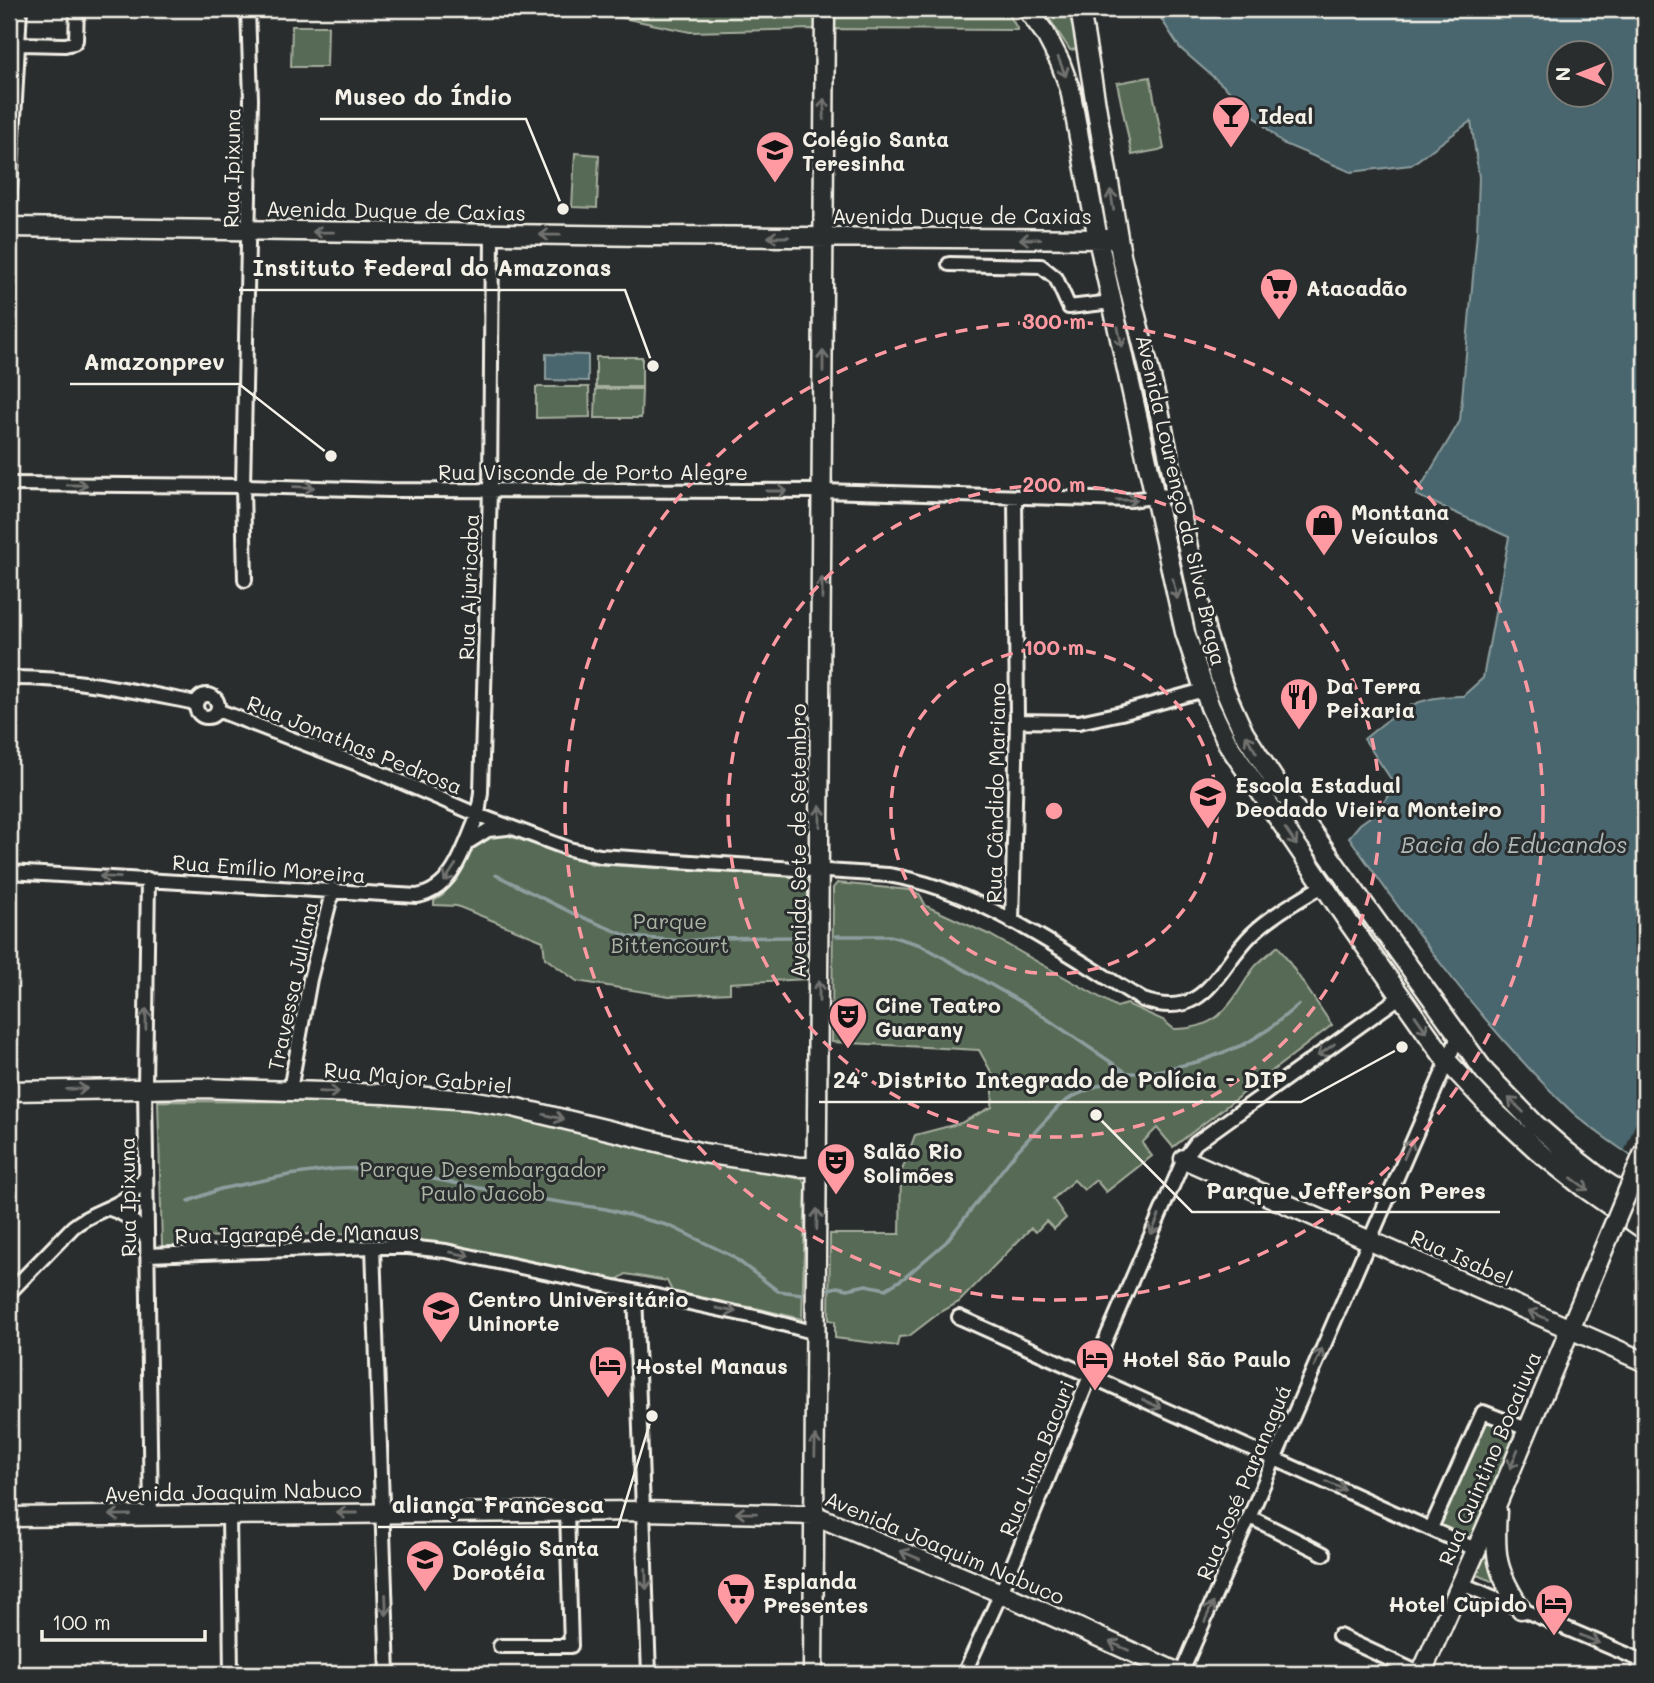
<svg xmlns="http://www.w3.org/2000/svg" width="1654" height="1683" viewBox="0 0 1654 1683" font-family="Mali,sans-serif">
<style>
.green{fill:#576b55;stroke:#a6ae9e;stroke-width:2}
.water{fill:#4a666e;stroke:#8e9e9f;stroke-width:2;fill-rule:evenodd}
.pier{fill:#2a2d2e}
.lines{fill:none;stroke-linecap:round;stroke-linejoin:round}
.stream{stroke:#8e9e9f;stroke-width:3.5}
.street-casing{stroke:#f4f1e8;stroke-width:18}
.secondary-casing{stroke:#f4f1e8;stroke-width:23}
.street{stroke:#2a2d2e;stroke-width:12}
.secondary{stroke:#2a2d2e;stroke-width:18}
.secondary-bridge-casing{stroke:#f4f1e8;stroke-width:23;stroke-linecap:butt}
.secondary-bridge{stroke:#2a2d2e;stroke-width:18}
.oneway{stroke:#71726f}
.ring{fill:none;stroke:#ff9aa2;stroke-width:3.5;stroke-dasharray:12 9}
.labels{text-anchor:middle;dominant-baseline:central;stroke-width:6;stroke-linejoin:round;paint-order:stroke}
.poi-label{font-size:21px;font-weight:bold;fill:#f4f1e8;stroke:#2a2d2e;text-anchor:start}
.street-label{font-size:21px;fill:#f4f1e8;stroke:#2a2d2e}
.park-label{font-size:21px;fill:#adb5a6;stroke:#2a2d2e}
.water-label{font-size:23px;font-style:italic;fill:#b0b9b7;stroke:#2a2d2e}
.centre{fill:#ff9aa2;stroke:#2a2d2e;stroke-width:3.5}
.ring-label{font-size:21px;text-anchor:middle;font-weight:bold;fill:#ff9aa2;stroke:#2a2d2e;stroke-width:6;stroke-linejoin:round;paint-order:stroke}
.leader{fill:none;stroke:#f4f1e8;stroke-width:2.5}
.callout-dot{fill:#f4f1e8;stroke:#2a2d2e;stroke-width:2.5}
.callout-label{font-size:23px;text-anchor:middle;font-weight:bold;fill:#f4f1e8;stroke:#2a2d2e;stroke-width:6;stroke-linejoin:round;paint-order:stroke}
</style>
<rect width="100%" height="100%" fill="#2a2d2e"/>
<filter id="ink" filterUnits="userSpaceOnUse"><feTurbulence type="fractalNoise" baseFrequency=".0143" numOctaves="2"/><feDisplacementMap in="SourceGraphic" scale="14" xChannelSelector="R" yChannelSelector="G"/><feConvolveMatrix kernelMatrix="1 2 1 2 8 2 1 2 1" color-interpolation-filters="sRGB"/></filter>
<g filter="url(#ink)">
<path class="green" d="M 561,9 L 1006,9 L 1018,30 L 813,29 L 690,32 L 599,13 Z
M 1043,9 L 1071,9 L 1077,49 L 1070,50 Z
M 292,26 L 328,26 L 327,67 L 291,67 Z
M 1150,77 L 1164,149 L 1132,155 L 1117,83 Z
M 575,153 L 599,155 L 597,208 L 572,207 Z
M 596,357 L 642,357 L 642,387 L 596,387 Z
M 536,387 L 589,387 L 590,417 L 536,418 Z
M 596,389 L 642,389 L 641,418 L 595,418 Z
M 494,831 L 592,864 L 811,878 L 808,979 L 730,983 L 730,993 L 669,996 L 577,981 L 545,958 L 543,941 L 457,906 L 434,905 L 434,901 L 443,895 L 472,845 Z
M 837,883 L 910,890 L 920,895 L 926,906 L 990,935 L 1117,1007 L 1127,1004 L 1163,1020 L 1174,1029 C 1222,1029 1230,1003 1253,969 C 1260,960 1269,954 1278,946 L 1332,1025 L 1173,1147 L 1157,1128 L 1142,1143 L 1152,1156 L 1106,1192 L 1096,1180 L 1084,1190 L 1074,1180 L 1053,1199 L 1066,1218 L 1054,1229 L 1046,1221 L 1036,1232 L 1031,1228 L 959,1302 L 939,1313 L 909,1336 L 899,1337 L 897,1346 L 835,1338 L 835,1321 L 829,1320 L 830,1234 L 900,1234 L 901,1173 L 915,1135 L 961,1123 L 992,1107 L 994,1077 L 979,1050 L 832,1042 L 833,895 L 833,888 Z
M 158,1101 L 426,1102 L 493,1109 L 711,1162 L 802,1179 L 806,1184 L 802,1319 L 756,1308 L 674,1295 L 667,1281 L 626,1274 L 615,1281 L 437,1244 L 376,1240 L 368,1233 L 197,1237 L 189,1247 L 167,1249 L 162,1245 Z
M 1484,1412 L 1520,1428 L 1472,1541 L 1436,1525 Z
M 1489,1538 L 1503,1586 L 1475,1574 Z"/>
<path class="water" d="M 1155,9 L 1645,9 L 1645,687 L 1640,700 L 1645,710 L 1645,1166 C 1620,1147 1590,1130 1568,1108 C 1484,1027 1415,932 1349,837 L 1360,824 L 1378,811 L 1395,785 L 1364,739 C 1398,711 1416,695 1463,696 L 1483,678 L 1509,537 L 1416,495 L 1460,421 L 1477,232 L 1479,177 L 1471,121 L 1411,165 L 1351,172 L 1282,143 L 1226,88 L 1180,48 ZM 1560,52 L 1602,52 L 1602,94 L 1560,94 Z
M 546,354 L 588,355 L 588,381 L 546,380 Z"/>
<path class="pier" d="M 1645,1099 L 1645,1166 L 1625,1150 Z"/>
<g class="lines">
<path class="stream" d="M 496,875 L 570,912 L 630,937 L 686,941 L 716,938 L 804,937
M 836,936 L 890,936 L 921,945 L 1028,1006 L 1127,1073
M 189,1201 L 220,1189 L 289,1175 L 335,1169 L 377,1168 L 526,1197 L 606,1209 L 670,1226 L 732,1256 L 778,1291 L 802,1294
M 829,1289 L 837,1287 L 848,1289 L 866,1285 L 886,1289 L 904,1278 L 946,1242 L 1017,1151 L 1059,1106 L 1072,1097 L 1127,1073 L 1148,1073 L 1201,1061 L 1245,1044 L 1269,1029 L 1298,1005"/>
<g class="street-casing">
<path id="street" d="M 19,44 L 65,45 L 74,43 L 76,40 L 77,9
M 9,209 L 20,9
M 949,264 L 1041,266 L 1056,278 L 1069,307 L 1112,302
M 9,484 L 243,486 L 389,490 L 822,491 L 1130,500 L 1177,494
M 245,580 L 243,486 L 251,99 L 248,9
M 9,678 C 72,677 134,691 196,703
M196 706a11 11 0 1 1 22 0a11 11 0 1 1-22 0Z
M 217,710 L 376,771 L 478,815 L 481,792 L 490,490 L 492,235
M 1017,721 L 1079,722 L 1121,713 L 1204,690
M 467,843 L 488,830 L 507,828
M 9,872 L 417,896 C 455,889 464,846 478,815 L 569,849 L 600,856 L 888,875 C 979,889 1065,953 1143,1000 C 1206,1022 1216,969 1252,934 C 1273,914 1299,900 1324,885
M 148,879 L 145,1087 L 151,1515
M 1012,922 L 1017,721 L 1015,497
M 290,1090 L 310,979 L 333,889
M 110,1209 C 128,1215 136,1222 146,1238
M 373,1247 L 388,1674
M 147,1255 L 373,1247 L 408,1247 L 446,1251 L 760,1318 L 816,1333
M 635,1292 L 649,1674
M 9,1293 L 73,1227 C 101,1205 123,1211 146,1176
M 959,1317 L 1475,1549
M 229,1514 L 231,1674
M 1250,1517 L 1324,1554
M 1431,1528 L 1483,1412 L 1527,1429
M 1460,1583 L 1645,1662
M 1339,1636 L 1421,1674
M 500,1646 L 571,1646 L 567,1511
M 964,1674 L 1001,1593 L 1090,1376 L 1184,1159 L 1196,1143 L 1401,996
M 1181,1674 L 1458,1037"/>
</g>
<g class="secondary-casing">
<path id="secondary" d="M 1027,9 L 1045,33 L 1060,62 L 1070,89 L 1098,239 L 1185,632 L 1210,707 L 1228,744 L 1349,923 L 1446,1060 L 1489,1106 L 1539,1152 L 1583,1187 L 1645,1230
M 1080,9 L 1121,255 L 1159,410 L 1206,633 L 1223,686 L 1233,709 L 1244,733 L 1273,778 L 1485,1072 L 1535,1124 L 1566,1151 L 1603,1180 L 1645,1208
M 9,227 L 648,236 L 1108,239
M 9,1091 L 201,1088 L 385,1094 L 469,1100 L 513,1107 L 703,1153 L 799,1167 L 817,1167
M 1184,1159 L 1645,1362
M 1497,1511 C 1494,1556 1496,1571 1521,1609
M 9,1517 L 643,1511 L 814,1515 L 1001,1593 L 1181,1674
M 813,1674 L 825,9
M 1421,1674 L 1498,1501 L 1599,1260
M 1640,1674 L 1645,1663"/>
</g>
<use href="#street" class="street"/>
<use href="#secondary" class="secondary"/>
<g class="secondary-bridge-casing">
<path id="secondary-bridge" d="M 1599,1260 L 1645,1150"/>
</g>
<use href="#secondary-bridge" class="secondary-bridge"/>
</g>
<defs><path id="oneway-shaft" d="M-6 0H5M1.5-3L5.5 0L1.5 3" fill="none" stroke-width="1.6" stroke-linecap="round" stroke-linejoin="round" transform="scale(1.75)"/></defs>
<g class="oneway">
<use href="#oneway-shaft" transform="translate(1062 67) rotate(68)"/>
<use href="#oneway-shaft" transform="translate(824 109) rotate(-90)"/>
<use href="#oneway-shaft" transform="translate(1112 200) rotate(-99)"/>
<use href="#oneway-shaft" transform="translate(323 232) rotate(-179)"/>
<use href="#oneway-shaft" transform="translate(550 235) rotate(-179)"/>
<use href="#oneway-shaft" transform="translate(778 237) rotate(-180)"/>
<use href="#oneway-shaft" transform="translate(1030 239) rotate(-180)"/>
<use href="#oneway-shaft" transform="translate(1120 337) rotate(78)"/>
<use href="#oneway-shaft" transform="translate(823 361) rotate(-90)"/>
<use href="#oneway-shaft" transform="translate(77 485)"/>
<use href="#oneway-shaft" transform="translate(304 487) rotate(2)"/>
<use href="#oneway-shaft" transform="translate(777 491)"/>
<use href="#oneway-shaft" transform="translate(1127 500)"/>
<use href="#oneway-shaft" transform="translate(822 588) rotate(-90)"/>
<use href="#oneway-shaft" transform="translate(1175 589) rotate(77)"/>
<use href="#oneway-shaft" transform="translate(1251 744) rotate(-121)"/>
<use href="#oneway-shaft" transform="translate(820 816) rotate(-90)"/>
<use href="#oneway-shaft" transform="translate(1291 837) rotate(56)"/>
<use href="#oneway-shaft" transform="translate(450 873) rotate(124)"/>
<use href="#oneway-shaft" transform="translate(110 877) rotate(-177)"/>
<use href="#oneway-shaft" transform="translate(819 991) rotate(-90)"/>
<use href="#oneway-shaft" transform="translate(146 1019) rotate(-89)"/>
<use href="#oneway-shaft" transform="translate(1421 1024) rotate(55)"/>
<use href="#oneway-shaft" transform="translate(1326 1050) rotate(144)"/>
<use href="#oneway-shaft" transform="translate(77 1089) rotate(-2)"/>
<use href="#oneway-shaft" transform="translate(329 1092) rotate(2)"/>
<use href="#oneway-shaft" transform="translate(1516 1105) rotate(-136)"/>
<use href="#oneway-shaft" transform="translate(554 1117) rotate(14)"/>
<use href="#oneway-shaft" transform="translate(1408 1149) rotate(-67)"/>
<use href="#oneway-shaft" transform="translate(1580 1184) rotate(36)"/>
<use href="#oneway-shaft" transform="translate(817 1219) rotate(-89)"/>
<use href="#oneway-shaft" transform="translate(1155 1225) rotate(113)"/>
<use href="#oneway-shaft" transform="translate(460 1254) rotate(12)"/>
<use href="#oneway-shaft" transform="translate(726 1310) rotate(12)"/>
<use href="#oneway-shaft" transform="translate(1538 1315) rotate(-156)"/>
<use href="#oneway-shaft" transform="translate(1318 1358) rotate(-66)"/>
<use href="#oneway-shaft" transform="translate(1152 1404) rotate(25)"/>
<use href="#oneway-shaft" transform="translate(815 1446) rotate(-89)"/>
<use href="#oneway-shaft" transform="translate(1514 1459) rotate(112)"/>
<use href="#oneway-shaft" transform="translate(1336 1486) rotate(24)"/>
<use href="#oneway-shaft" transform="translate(347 1513) rotate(180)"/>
<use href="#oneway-shaft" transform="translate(746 1513) rotate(-179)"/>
<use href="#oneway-shaft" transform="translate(120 1515) rotate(179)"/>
<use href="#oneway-shaft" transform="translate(910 1555) rotate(-157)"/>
<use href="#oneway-shaft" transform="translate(646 1579) rotate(88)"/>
<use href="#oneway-shaft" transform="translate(386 1605) rotate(88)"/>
<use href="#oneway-shaft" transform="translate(1209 1612) rotate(-66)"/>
<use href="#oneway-shaft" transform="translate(1590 1639) rotate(23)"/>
<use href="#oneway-shaft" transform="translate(1119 1646) rotate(-156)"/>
</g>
</g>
<g class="ring">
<circle cx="1054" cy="811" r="163"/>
<circle cx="1054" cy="811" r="326"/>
<circle cx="1054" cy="811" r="489"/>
</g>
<defs>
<g id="bar-pin" transform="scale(2.0125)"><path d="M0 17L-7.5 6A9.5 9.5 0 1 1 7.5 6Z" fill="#ff9aa2" stroke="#2a2d2e"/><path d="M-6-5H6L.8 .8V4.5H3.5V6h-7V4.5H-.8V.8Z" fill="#111"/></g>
<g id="school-pin" transform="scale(2.0125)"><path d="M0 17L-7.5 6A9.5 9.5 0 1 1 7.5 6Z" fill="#ff9aa2" stroke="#2a2d2e"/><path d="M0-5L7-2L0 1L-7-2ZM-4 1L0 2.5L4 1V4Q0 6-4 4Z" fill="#111"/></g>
<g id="supermarket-pin" transform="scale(2.0125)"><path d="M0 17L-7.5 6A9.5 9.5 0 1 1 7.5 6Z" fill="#ff9aa2" stroke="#2a2d2e"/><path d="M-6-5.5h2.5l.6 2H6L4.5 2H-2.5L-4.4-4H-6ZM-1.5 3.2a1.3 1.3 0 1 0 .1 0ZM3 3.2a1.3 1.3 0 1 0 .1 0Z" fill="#111"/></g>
<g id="shop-pin" transform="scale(2.0125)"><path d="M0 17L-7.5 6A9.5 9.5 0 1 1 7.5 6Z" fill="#ff9aa2" stroke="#2a2d2e"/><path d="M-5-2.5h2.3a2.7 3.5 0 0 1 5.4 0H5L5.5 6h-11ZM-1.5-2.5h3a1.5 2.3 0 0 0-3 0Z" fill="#111"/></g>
<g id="restaurant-pin" transform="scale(2.0125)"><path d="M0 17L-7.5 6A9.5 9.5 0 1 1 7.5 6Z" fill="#ff9aa2" stroke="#2a2d2e"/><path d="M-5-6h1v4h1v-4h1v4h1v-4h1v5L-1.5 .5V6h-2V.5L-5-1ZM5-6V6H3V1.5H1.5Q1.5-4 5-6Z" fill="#111"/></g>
<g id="theatre-pin" transform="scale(2.0125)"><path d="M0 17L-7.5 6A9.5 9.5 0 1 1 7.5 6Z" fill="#ff9aa2" stroke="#2a2d2e"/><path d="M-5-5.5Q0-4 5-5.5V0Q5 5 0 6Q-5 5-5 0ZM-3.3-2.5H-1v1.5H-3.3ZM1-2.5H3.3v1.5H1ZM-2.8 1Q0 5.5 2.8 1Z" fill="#111"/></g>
<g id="university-pin" transform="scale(2.0125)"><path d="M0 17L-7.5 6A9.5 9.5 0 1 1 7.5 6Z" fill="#ff9aa2" stroke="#2a2d2e"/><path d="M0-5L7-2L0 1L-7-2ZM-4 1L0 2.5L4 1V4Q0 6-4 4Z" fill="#111"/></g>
<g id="hotel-pin" transform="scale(2.0125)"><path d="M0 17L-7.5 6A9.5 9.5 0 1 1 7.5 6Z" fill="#ff9aa2" stroke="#2a2d2e"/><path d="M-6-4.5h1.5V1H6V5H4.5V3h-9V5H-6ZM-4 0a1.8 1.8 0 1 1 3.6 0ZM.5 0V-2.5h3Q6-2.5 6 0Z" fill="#111"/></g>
</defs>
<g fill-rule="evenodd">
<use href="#bar-pin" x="1231" y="115"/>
<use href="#school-pin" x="775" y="150"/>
<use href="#supermarket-pin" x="1279" y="287"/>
<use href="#shop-pin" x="1324" y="523"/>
<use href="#restaurant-pin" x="1299" y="697"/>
<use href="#school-pin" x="1208" y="796"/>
<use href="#theatre-pin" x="848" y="1016"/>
<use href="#theatre-pin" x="836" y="1162"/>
<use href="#university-pin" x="441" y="1310"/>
<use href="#hotel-pin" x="1095" y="1358"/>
<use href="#hotel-pin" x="608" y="1365"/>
<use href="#school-pin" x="425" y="1559"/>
<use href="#supermarket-pin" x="736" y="1592"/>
<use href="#hotel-pin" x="1554" y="1603"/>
</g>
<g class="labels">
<g class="poi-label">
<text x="1258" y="115">Ideal</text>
<text x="802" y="138">Colégio Santa<tspan x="802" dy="24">Teresinha</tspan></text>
<text x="1306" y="287">Atacadão</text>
<text x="1351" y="511">Monttana<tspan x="1351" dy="24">Veículos</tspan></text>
<text x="1326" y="685">Da Terra<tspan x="1326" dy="24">Peixaria</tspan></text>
<text x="1235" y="784">Escola Estadual<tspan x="1235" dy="24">Deodado Vieira Monteiro</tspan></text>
<text x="875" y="1004">Cine Teatro<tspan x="875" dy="24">Guarany</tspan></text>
<text x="863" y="1150">Salão Rio<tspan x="863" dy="24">Solimões</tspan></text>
<text x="468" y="1298">Centro Universitário<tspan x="468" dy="24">Uninorte</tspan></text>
<text x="1122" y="1358">Hotel São Paulo</text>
<text x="635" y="1365">Hostel Manaus</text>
<text x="452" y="1547">Colégio Santa<tspan x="452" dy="24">Dorotéia</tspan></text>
<text x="763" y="1580">Esplanda<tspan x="763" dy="24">Presentes</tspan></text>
<text x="1527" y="1603" text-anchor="end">Hotel Cupido</text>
</g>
<g class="street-label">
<text transform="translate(231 168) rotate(-89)">Rua Ipixuna</text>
<text transform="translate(396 210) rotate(1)">Avenida Duque de Caxias</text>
<text x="962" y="215">Avenida Duque de Caxias</text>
<text x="593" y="471">Rua Visconde de Porto Alegre</text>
<text transform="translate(1182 500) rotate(77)">Avenida Lourenço da Silva Braga</text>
<text transform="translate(468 587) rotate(-88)">Rua Ajuricaba</text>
<text transform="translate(355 744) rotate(22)">Rua Jonathas Pedrosa</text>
<text transform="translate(995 793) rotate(-89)">Rua Cândido Mariano</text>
<text transform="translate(797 841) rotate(-90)">Avenida Sete de Setembro</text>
<text transform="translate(269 868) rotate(4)">Rua Emílio Moreira</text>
<text transform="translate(292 986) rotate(-78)">Travessa Juliana</text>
<text transform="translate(418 1077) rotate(5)">Rua Major Gabriel</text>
<text transform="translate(127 1197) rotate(-91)">Rua Ipixuna</text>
<text transform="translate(297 1233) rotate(-1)">Rua Igarapé de Manaus</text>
<text transform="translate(1462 1257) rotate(24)">Rua Isabel</text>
<text transform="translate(1036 1458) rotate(-68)">Rua Lima Bacuri</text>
<text transform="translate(1489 1458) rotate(-67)">Rua Quintino Bocaiuva</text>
<text transform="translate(1243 1482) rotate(-67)">Rua José Paranaguá</text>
<text transform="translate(233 1491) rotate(-1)">Avenida Joaquim Nabuco</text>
<text transform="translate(945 1547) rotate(23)">Avenida Joaquim Nabuco</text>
</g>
<g class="park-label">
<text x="670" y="920">Parque<tspan x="670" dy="24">Bittencourt</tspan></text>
<text x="483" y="1168">Parque Desembargador<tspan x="483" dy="24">Paulo Jacob</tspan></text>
</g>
<g class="water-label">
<text x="1514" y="844">Bacia do Educandos</text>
</g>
</g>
<circle cx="1054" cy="811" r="10" class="centre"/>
<g class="ring-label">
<text x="1054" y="329">300 m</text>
<text x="1054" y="492">200 m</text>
<text x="1054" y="655">100 m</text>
</g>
<path class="leader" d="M563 209L526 119H320M653 366L625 290H239M331 456L239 384H70M1402 1047L1301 1102H819M1096 1115L1192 1212H1500M652 1416L618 1527H378"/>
<g class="callout-dot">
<circle cx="563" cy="209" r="7"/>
<circle cx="653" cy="366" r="7"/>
<circle cx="331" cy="456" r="7"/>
<circle cx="1402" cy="1047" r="7"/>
<circle cx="1096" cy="1115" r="7"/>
<circle cx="652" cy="1416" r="7"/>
</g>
<g class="callout-label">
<text x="423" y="105">Museo do Índio</text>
<text x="432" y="276">Instituto Federal do Amazonas</text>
<text x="154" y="370">Amazonprev</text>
<text x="1060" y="1088">24º Distrito Integrado de Polícia - DIP</text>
<text x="1346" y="1199">Parque Jefferson Peres</text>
<text x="498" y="1513">aliança Francesca</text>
</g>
<rect width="1654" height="1683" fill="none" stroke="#2a2d2e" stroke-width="35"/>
<rect x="18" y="18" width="1619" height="1648" fill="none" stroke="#f4f1e8" stroke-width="2.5" filter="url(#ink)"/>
<g transform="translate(1580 74) rotate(270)"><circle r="33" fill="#2a2d2e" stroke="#7b7b78" stroke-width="2"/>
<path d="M0-5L12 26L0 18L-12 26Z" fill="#ff9aa2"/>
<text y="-10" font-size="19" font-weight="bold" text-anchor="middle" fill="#f4f1e8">N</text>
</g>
<path d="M42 1630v10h163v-10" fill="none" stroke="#f4f1e8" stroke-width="3.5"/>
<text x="52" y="1630" font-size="21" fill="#f4f1e8" stroke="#2a2d2e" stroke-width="5" paint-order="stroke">100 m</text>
</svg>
